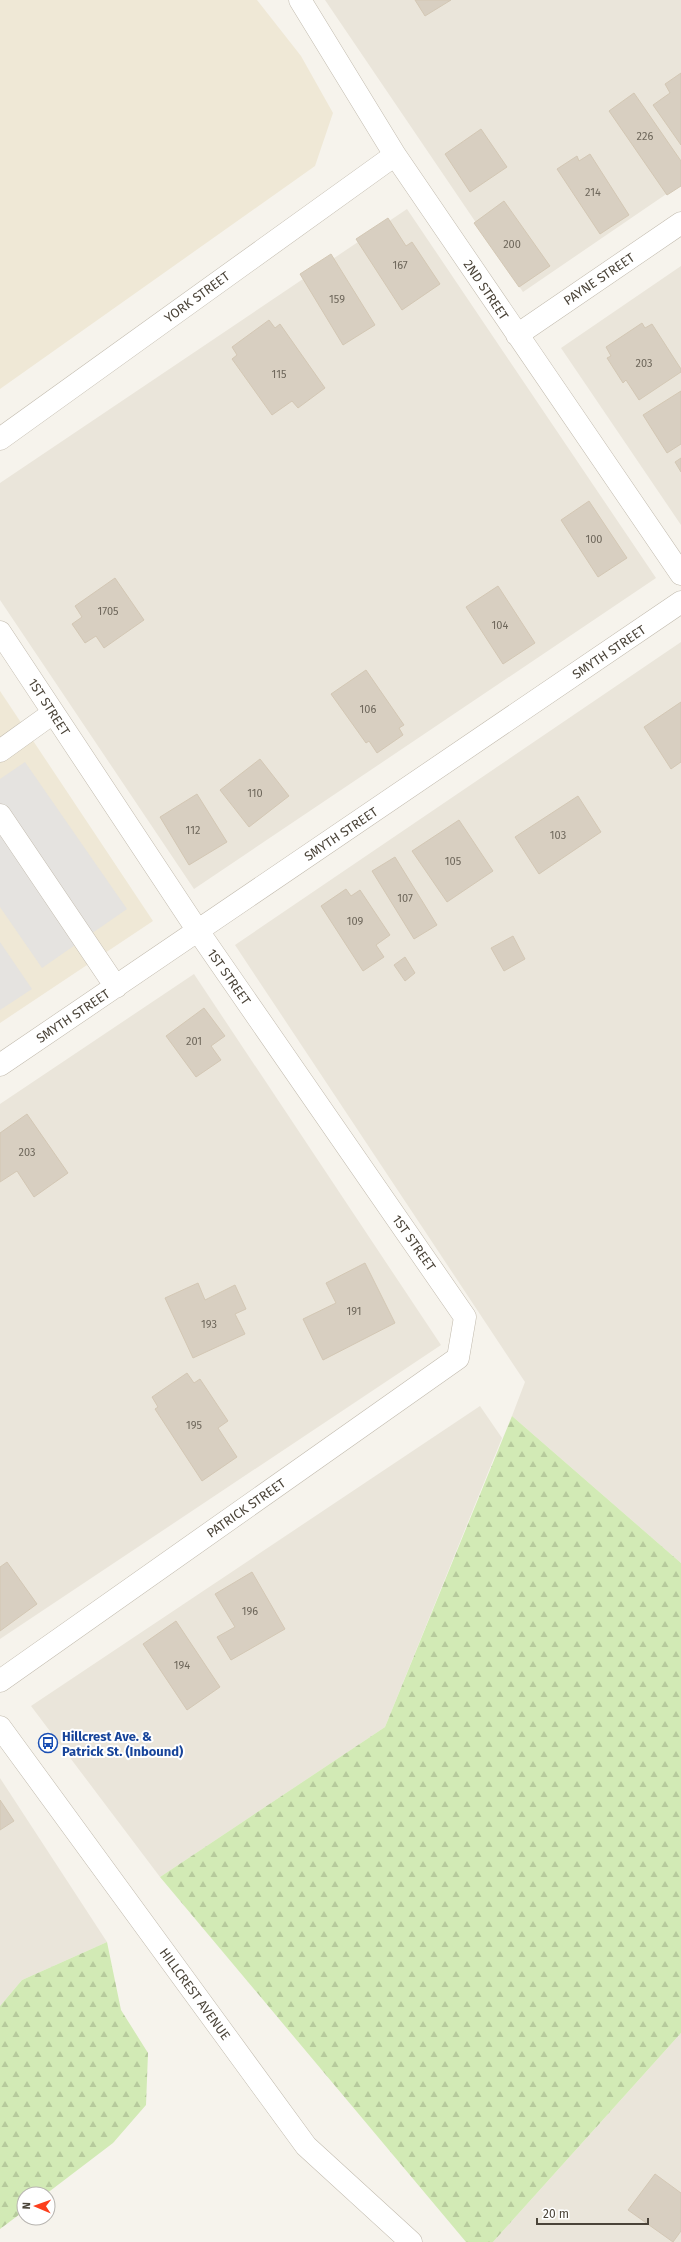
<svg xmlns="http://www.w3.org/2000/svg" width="681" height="2242" viewBox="0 0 681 2242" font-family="'Fira Sans',sans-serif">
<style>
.residential{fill:#eae5da}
.education{fill:#efe8d6}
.forest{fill:url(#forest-firs)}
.parking{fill:#e5e3e0}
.building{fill:#d8cfc1;stroke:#d3c7b4}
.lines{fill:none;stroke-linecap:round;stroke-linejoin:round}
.minor-casing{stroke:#c2bbae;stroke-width:23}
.minor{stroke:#fff;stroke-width:22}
.labels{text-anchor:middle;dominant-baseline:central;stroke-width:4;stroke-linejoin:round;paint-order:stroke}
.number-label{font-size:11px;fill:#6e675b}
.street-label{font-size:13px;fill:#4b4439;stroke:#fff}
.transit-label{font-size:13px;font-weight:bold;fill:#164399;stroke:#fff;text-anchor:start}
</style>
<defs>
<pattern id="forest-firs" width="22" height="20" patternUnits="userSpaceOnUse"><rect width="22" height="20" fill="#d2eab5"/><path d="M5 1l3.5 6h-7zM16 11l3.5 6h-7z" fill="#b6ca9c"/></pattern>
</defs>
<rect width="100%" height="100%" fill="#f6f3ec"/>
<path class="residential" d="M 325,0 L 681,0 L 681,184 L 523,292 Z
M 407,209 L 656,578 L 194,889 L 0,600 L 0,483 Z
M 681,266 L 681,525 L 561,348 Z
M 681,642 L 681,1563 L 512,1416 L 525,1382 L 235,945 Z
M 194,974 L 441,1345 L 0,1639 L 0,1104 Z
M 480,1406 L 502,1438 L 385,1727 L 160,1877 L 31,1706 Z
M 0,1778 L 107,1942 L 22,1980 L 0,2006 Z
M 681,2033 L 681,2242 L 493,2242 Z"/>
<path class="education" d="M 0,0 L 257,0 L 301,56 L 333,113 L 315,166 L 0,389 Z
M 0,691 L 153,921 L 0,1023 Z"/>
<path class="forest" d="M 512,1416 L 681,1563 L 681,2033 L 493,2242 L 466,2242 L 160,1877 L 385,1727 Z
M 107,1942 L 121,2010 L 148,2053 L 146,2105 L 113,2143 L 46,2194 L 24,2194 L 24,2211 L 0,2229 L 0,2006 L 22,1980 Z"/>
<path class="parking" d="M 25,762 L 127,909 L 42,968 L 0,907 L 0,779 Z
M 0,942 L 32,989 L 0,1010 Z"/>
<path class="building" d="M 415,0 L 451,0 L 425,16 Z
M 681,73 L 681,145 L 653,105 L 670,93 L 665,84 Z
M 634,93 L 681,161 L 681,186 L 667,195 L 609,111 Z
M 481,129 L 507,167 L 470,192 L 445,154 Z
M 590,154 L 629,215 L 600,234 L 557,169 L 577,156 L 579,161 Z
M 504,201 L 550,266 L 519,287 L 474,223 Z
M 388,218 L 406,246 L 412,242 L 440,284 L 402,310 L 356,239 Z
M 331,254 L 375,325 L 343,345 L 300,274 Z
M 269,320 L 275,328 L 280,324 L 325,388 L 298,408 L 292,401 L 272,415 L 232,359 L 237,355 L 232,347 Z
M 642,323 L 645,328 L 652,324 L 681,369 L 681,372 L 639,400 L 626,380 L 623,383 L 607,358 L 611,356 L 606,347 Z
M 681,391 L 681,444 L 667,453 L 643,415 Z
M 681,458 L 681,472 L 675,462 Z
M 589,501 L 627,558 L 598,577 L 561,520 Z
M 115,578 L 144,620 L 104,648 L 96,636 L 85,643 L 72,624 L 82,617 L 75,606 Z
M 498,586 L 535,643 L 503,664 L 466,607 Z
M 366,670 L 404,725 L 399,728 L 403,735 L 377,753 L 369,741 L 366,743 L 331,694 Z
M 681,702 L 681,762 L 671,769 L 644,727 Z
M 260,759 L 289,796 L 249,827 L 220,790 Z
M 197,794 L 227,842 L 189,865 L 160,817 Z
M 578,796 L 601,832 L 539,874 L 515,837 Z
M 459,820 L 493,871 L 447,902 L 412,851 Z
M 395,857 L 437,925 L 414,939 L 372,871 Z
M 346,889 L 351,896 L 360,890 L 390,935 L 376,945 L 384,957 L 363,971 L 321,906 Z
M 513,936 L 525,959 L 504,971 L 491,948 Z
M 405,957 L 415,973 L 405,981 L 394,965 Z
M 204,1008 L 225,1036 L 211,1046 L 221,1060 L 196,1077 L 166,1036 Z
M 27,1114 L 68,1173 L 34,1197 L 17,1171 L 0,1182 L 0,1133 Z
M 365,1263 L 395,1323 L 323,1360 L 303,1319 L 336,1303 L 326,1283 Z
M 198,1283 L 205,1300 L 235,1285 L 246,1309 L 235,1314 L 245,1334 L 193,1358 L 165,1298 Z
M 187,1373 L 194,1383 L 200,1379 L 228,1421 L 218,1428 L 237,1457 L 202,1481 L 155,1409 L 158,1407 L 152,1397 Z
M 7,1562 L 37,1604 L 0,1631 L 0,1567 Z
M 252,1572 L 285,1629 L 231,1660 L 217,1637 L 235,1627 L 215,1594 Z
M 176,1621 L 220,1687 L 187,1710 L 143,1644 Z
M 0,1800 L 14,1821 L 0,1830 Z
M 655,2174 L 681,2193 L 681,2231 L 673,2242 L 628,2210 Z"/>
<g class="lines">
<g class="minor-casing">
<path id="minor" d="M 300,0 L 395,155 L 681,574
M 517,335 L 681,223
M 0,439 L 395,155
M 0,632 L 198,931 L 465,1317 L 458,1358 L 0,1681
M 0,751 L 53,713
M 0,815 L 116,987
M 0,1065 L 681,602
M 0,1727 L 306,2146 L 411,2242"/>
</g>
<use href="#minor" class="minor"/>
</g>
<defs>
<g id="bus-ring" transform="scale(1)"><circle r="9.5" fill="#fff" stroke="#1a4fb4" stroke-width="1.5"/><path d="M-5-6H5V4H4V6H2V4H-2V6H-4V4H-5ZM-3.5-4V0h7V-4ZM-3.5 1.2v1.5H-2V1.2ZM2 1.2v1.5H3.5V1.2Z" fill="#1a4fb4"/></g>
</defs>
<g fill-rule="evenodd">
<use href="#bus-ring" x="48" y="1743"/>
</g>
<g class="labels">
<g class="number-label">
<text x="645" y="136">226</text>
<text x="593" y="192">214</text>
<text x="512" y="244">200</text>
<text x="400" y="265">167</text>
<text x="337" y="299">159</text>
<text x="644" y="363">203</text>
<text x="279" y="374">115</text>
<text x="594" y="539">100</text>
<text x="108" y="611">1705</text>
<text x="500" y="625">104</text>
<text x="368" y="709">106</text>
<text x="255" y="793">110</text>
<text x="193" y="830">112</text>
<text x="558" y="835">103</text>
<text x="453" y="861">105</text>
<text x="405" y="898">107</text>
<text x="355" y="921">109</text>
<text x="194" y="1041">201</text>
<text x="27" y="1152">203</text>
<text x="354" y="1311">191</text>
<text x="209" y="1324">193</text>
<text x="194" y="1425">195</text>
<text x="250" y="1611">196</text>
<text x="182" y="1665">194</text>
</g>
<g class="street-label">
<text transform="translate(599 279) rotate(-34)">PAYNE STREET</text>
<text transform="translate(486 290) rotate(56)">2ND STREET</text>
<text transform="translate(197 297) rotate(-36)">YORK STREET</text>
<text transform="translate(609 652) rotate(-34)">SMYTH STREET</text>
<text transform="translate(49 707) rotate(57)">1ST STREET</text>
<text transform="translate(341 834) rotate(-34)">SMYTH STREET</text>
<text transform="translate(229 977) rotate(55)">1ST STREET</text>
<text transform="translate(73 1016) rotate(-34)">SMYTH STREET</text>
<text transform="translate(414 1243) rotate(55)">1ST STREET</text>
<text transform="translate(246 1508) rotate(-35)">PATRICK STREET</text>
<text transform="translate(195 1994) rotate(54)">HILLCREST AVENUE</text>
</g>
<g class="transit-label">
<text x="62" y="1736">Hillcrest Ave. &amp;<tspan x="62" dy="15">Patrick St. (Inbound)</tspan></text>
</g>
</g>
<g transform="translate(36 2206) rotate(272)"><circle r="19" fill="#ffffff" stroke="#b7b4b0"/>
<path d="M0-3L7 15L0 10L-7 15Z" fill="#fc3f1d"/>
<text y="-6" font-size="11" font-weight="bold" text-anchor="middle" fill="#4b4439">N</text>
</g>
<path d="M537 2218v6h111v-6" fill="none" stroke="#4b4439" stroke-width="2"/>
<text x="543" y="2218" font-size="12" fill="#4b4439" stroke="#ffffff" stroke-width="3" paint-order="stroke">20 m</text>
</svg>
